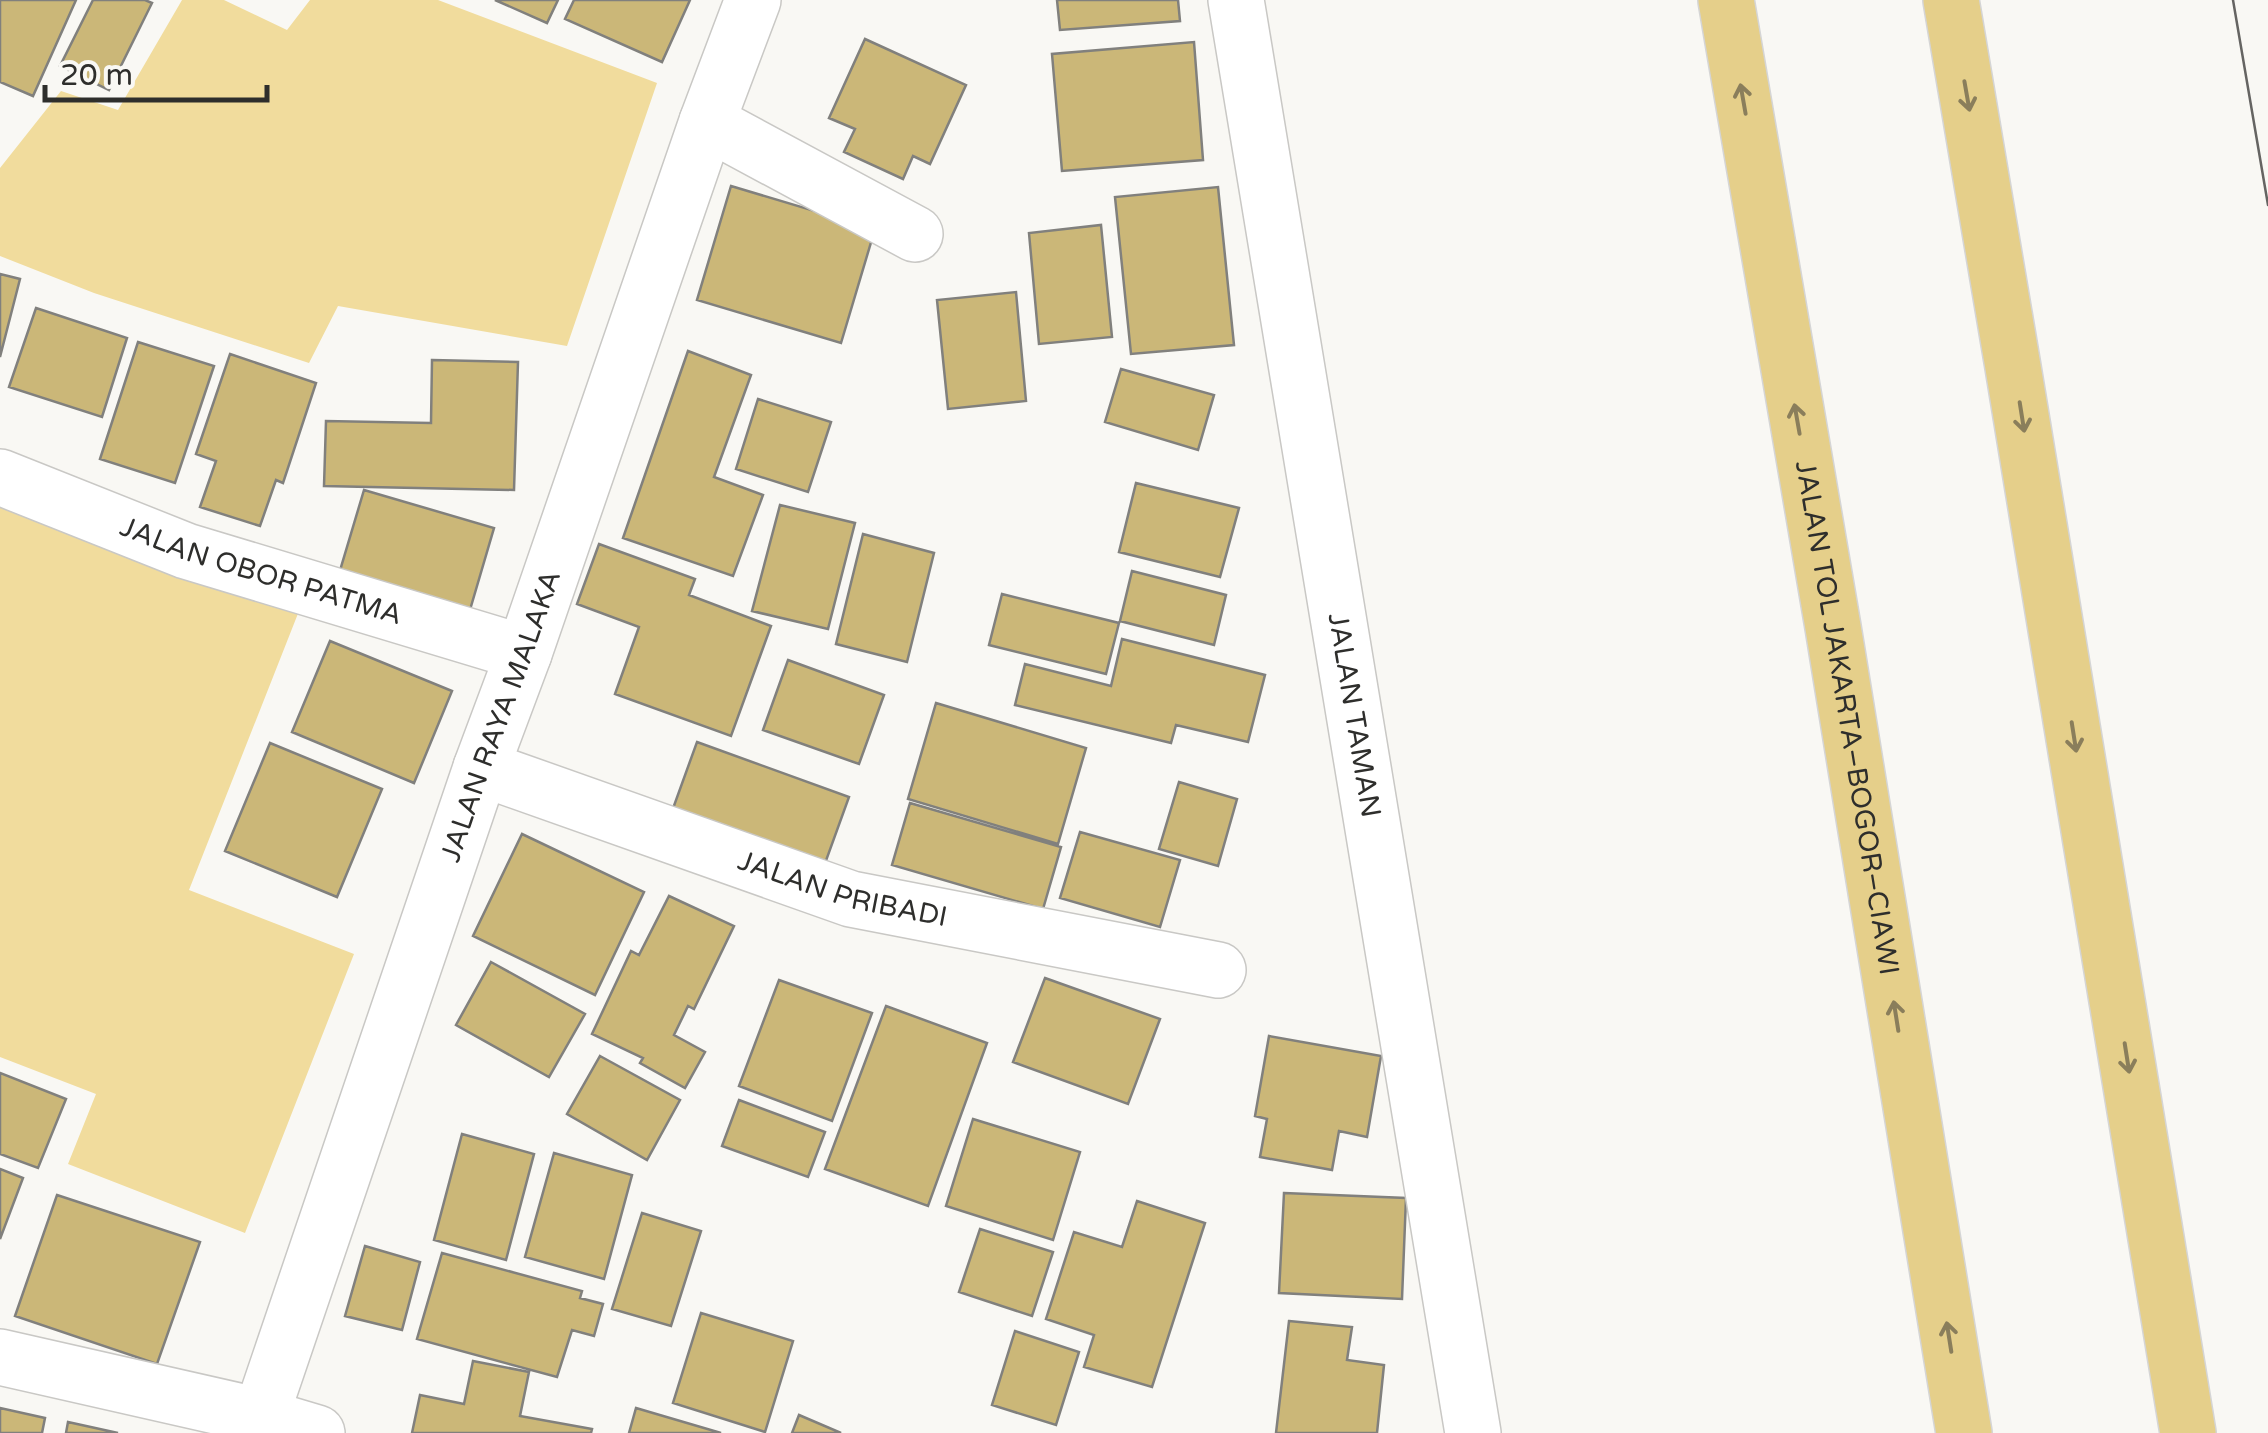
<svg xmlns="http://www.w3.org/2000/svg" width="2268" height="1433" viewBox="0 0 2268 1433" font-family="'Varela Round',sans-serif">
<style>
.green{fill:#f1dc9d}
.building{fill:#cbb778;stroke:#81807d;stroke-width:2.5}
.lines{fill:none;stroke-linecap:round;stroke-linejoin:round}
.street-casing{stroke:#c9c8c5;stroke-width:58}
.secondary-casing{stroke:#c9c8c5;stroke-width:58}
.highway-casing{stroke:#d5d5d5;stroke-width:58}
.street{stroke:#fff;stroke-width:55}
.secondary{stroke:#fff;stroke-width:55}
.highway{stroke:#e5cf8a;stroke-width:55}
.tram{stroke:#656462;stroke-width:2.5}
.oneway{stroke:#8a7e5b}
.labels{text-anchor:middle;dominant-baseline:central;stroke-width:8;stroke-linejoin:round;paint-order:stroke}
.street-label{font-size:28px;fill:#2e2e2c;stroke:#f9f8f4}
</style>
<rect width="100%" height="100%" fill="#f9f8f4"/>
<path class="green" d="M 182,0 L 224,0 L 287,30 L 310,0 L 438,0 L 657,83 L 567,346 L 338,306 L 309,363 L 94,293 L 0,256 L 0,168 L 61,91 L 118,110 Z
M 0,495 L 299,611 L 189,890 L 354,954 L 245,1233 L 68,1164 L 96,1094 L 0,1057 Z"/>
<path class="building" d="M 0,0 L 76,0 L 33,96 L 0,82 Z
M 93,0 L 145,0 L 152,3 L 109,90 L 60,66 Z
M 495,0 L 558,0 L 547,23 Z
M 574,0 L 690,0 L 662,62 L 565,19 Z
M 1057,0 L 1178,0 L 1180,21 L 1060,30 Z
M 865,39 L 966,85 L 930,164 L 913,156 L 903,179 L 844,152 L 855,129 L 829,118 Z
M 1194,42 L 1203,160 L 1062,171 L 1052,54 Z
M 731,186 L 875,229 L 841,343 L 697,300 Z
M 1218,187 L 1234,345 L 1131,354 L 1115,197 Z
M 1101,225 L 1112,337 L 1039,344 L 1029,233 Z
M 0,274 L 20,279 L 0,357 Z
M 1016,292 L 1026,401 L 948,409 L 937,300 Z
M 36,308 L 127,338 L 102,417 L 9,387 Z
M 138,342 L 214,366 L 175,483 L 100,459 Z
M 688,351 L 751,375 L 714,477 L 763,495 L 733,576 L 623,538 Z
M 230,354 L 316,383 L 283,483 L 276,480 L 260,526 L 200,507 L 216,461 L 196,454 Z
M 432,360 L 518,362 L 514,490 L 324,486 L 326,421 L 431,423 Z
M 1121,369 L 1214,395 L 1198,450 L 1105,422 Z
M 758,399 L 831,422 L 808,492 L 736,469 Z
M 1136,483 L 1239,508 L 1220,577 L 1119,552 Z
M 364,490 L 494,528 L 467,620 L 336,584 Z
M 780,505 L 855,523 L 828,629 L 752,611 Z
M 863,534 L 934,553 L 907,662 L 836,644 Z
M 599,544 L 695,579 L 689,595 L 771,626 L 731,736 L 615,694 L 639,627 L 577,604 Z
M 1132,571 L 1226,595 L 1214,645 L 1120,621 Z
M 1002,594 L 1119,623 L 1106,674 L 989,645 Z
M 1122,639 L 1265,675 L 1248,742 L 1176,725 L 1171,743 L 1015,705 L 1025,664 L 1111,686 Z
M 330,641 L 452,691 L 414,783 L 292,732 Z
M 788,660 L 884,695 L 859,764 L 763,730 Z
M 936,703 L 1086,748 L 1058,844 L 908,799 Z
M 697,742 L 849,797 L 823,869 L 671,814 Z
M 270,743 L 382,789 L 337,897 L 225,851 Z
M 1179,782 L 1237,799 L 1218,866 L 1159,849 Z
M 910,803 L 1061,847 L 1043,909 L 892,865 Z
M 1080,832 L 1180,860 L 1160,927 L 1060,898 Z
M 522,834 L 644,892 L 595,995 L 473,936 Z
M 669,896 L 734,926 L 694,1009 L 688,1006 L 674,1035 L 705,1052 L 685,1088 L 640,1063 L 643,1058 L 592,1034 L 631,951 L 639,955 Z
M 491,962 L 585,1014 L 549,1077 L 456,1025 Z
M 1045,978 L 1160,1019 L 1128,1104 L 1013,1062 Z
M 779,980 L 872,1013 L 832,1121 L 739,1086 Z
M 886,1006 L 987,1043 L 928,1206 L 825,1169 Z
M 1269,1036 L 1381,1056 L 1367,1137 L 1339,1131 L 1332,1170 L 1260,1157 L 1267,1119 L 1255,1116 Z
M 600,1056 L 680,1100 L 647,1160 L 567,1114 Z
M 0,1073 L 66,1099 L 38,1168 L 0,1154 Z
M 739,1100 L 825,1132 L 808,1177 L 722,1146 Z
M 973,1119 L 1080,1152 L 1053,1240 L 946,1206 Z
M 462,1134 L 534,1154 L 506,1260 L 434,1240 Z
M 554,1153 L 632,1175 L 604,1279 L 525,1257 Z
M 0,1169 L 23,1178 L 0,1239 Z
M 1284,1193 L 1406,1198 L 1402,1299 L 1279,1293 Z
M 57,1195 L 200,1242 L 157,1364 L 15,1316 Z
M 1137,1201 L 1205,1223 L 1152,1387 L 1084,1367 L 1094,1335 L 1046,1319 L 1074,1232 L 1122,1247 Z
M 642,1213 L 701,1231 L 671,1326 L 612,1309 Z
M 980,1229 L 1053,1252 L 1032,1316 L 959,1292 Z
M 365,1246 L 420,1262 L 402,1330 L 345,1316 Z
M 442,1253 L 582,1291 L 580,1298 L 603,1304 L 594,1336 L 572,1330 L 557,1377 L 417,1339 Z
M 701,1313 L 793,1341 L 765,1432 L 673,1403 Z
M 1289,1321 L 1352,1327 L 1347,1360 L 1384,1365 L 1377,1433 L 1276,1433 Z
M 1015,1331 L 1079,1352 L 1056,1425 L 992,1405 Z
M 473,1361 L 529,1372 L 520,1416 L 592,1429 L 591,1433 L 412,1433 L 420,1395 L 464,1404 Z
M 0,1408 L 45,1418 L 42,1433 L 0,1433 Z
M 636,1408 L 721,1433 L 629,1433 Z
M 799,1415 L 841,1433 L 792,1433 Z
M 68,1422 L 118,1433 L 66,1433 Z"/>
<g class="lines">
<g class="street-casing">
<g id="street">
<path id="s1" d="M 1236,0 L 1473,1433"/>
<path d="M 707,122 L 915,234"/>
<path id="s2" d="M 0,477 L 186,551 L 524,653"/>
<path id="s3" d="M 481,768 L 851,899 L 1218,970"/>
<path d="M 0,1357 L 260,1416 L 317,1433"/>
</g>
</g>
<g class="secondary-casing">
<g id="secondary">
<path id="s4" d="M 255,1433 L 481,768 L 524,653 L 707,122 L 753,0"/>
</g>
</g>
<g class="highway-casing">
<g id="highway">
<path id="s5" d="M 1726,0 L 1833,627 L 1964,1433"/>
<path d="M 1951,0 L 2013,367 L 2188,1433"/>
</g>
</g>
<use href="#street" class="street"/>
<use href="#secondary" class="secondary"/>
<use href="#highway" class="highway"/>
<path class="tram" d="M 2233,0 L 2268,205"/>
</g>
<defs><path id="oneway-shaft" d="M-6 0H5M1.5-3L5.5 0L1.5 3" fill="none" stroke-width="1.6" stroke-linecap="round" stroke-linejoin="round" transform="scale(2.5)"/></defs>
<g class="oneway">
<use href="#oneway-shaft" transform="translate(1967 96) rotate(80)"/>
<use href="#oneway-shaft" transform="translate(1743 99) rotate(-100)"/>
<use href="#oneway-shaft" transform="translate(2022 417) rotate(81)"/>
<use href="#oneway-shaft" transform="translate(1797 419) rotate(-100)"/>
<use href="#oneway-shaft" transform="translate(2074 737) rotate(81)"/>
<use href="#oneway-shaft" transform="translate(1896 1016) rotate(-99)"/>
<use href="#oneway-shaft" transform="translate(2127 1058) rotate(81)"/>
<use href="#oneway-shaft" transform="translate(1949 1337) rotate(-99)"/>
</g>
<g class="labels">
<g class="street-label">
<text stroke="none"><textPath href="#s2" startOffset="278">JALAN OBOR PATMA</textPath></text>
<text stroke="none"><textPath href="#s4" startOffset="758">JALAN RAYA MALAKA</textPath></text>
<text stroke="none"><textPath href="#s1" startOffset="725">JALAN TAMAN</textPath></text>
<text stroke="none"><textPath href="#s5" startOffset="728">JALAN TOL JAKARTA–BOGOR–CIAWI</textPath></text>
<text stroke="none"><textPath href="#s3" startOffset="382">JALAN PRIBADI</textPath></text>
</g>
</g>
<path d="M45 85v15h222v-15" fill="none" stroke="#2e2e2c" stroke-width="5"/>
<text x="60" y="85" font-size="30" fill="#2e2e2c" stroke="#f9f8f4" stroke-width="8" paint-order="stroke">20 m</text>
</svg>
